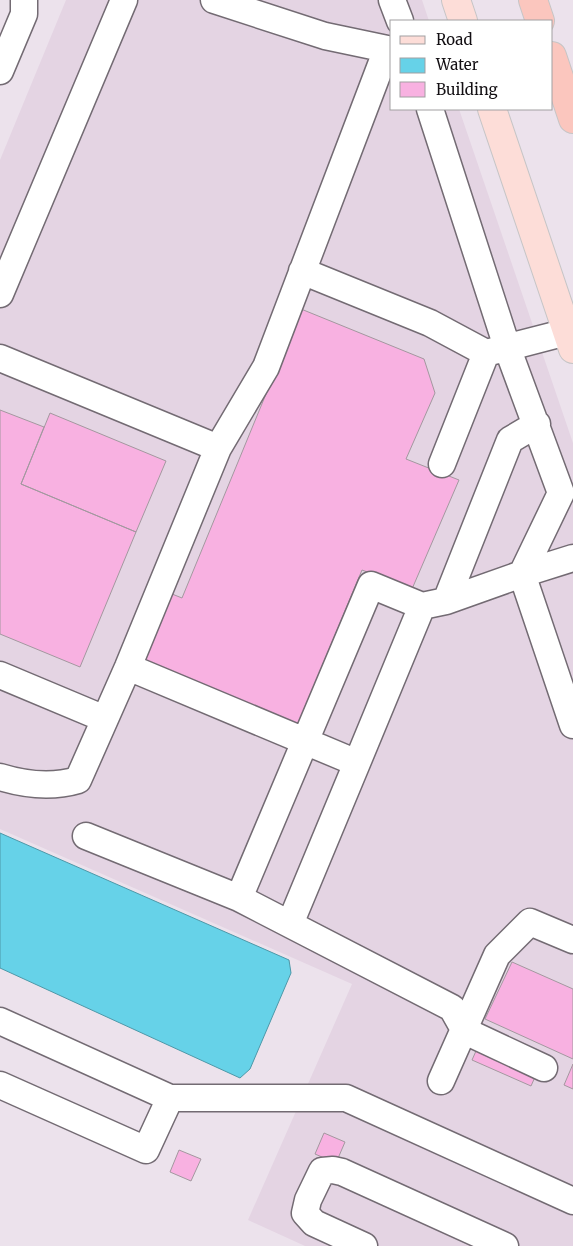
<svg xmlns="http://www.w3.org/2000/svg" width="573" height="1246" viewBox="0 0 573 1246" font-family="Merriweather,serif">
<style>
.built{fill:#e4d4e3}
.water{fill:#66d2e8;stroke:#4d98a8}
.building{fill:#f8b1e1;stroke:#a3989f}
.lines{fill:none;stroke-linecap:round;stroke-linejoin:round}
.minor-casing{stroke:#736b73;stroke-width:29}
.major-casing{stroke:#c6c5c6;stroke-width:30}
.highway-casing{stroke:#c6c5c6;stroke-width:30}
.minor{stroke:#fff;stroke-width:26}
.major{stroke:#fdddd8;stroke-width:28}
.highway{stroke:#fbc6be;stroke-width:28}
</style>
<rect width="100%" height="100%" fill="#ece2ec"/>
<path class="built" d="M 66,0 L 422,0 L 429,21 L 392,21 L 392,109 L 459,109 L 573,443 L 573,1246 L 305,1246 L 248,1220 L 352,984 L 0,829 L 0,160 Z"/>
<path class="water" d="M 0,833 L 289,960 L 291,973 L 250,1069 L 240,1078 L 0,968 Z"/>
<path class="building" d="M 301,309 L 424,359 L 435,393 L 406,459 L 459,480 L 412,589 L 362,570 L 296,729 L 138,662 L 167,592 L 182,598 Z
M 0,410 L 44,427 L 21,484 L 136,532 L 80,667 L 0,634 Z
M 50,413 L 166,461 L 136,532 L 21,484 Z
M 512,962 L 573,989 L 573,1059 L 485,1019 Z
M 480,1042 L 539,1068 L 531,1086 L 472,1060 Z
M 573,1064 L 573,1089 L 564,1085 Z
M 324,1133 L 345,1142 L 336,1163 L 315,1154 Z
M 179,1150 L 201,1159 L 191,1181 L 170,1172 Z"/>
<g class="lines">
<g class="minor-casing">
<path id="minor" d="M 392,0 L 400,21
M 0,71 L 24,14 L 24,0
M 302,271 L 430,323 L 486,353 L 567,332
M 0,294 L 124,0
M 0,358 L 218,448
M 442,464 L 486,353
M 573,558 L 522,574 L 573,725
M 446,601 L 510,440 L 537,424
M 422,606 L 371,585 L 239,898 L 452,1008 L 465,1031 L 544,1068
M 128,667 L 357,763 L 290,924
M 0,675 L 105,719
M 357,763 L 422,606 L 446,601 L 522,574 L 561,493 L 507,347 L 430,109
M 0,777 C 26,785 51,788 78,780 L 128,667 L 218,448 L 266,367 L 387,49 L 325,36 L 214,0
M 86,836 L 239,898
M 0,1021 L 170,1098 L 346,1098 L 573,1201
M 441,1081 L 497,955 L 530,922 L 573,940
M 0,1085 L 146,1150 L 170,1098
M 364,1246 L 314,1223 L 305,1213 L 308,1200 L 322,1171 L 333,1170 L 342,1172 L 505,1246"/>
</g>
<g class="major-casing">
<path id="major" d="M 456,0 L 463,21
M 492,109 L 573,349"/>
</g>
<g class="highway-casing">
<path id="highway" d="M 533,0 L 540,21
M 552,56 L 573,119"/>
</g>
<use href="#minor" class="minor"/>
<use href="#major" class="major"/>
<use href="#highway" class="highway"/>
</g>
<rect x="390" y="20" width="162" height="90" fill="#ffffff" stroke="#a19fa1"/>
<rect x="400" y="36" width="25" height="8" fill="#fdddd8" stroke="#a19fa1"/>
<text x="436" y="45" font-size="15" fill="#130f13">Road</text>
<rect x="400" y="58" width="25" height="15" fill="#66d2e8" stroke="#a19fa1"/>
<text x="436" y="70" font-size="15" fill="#130f13">Water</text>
<rect x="400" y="82" width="25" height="15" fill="#f8b1e1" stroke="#a19fa1"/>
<text x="436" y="95" font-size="15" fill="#130f13">Building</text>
</svg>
